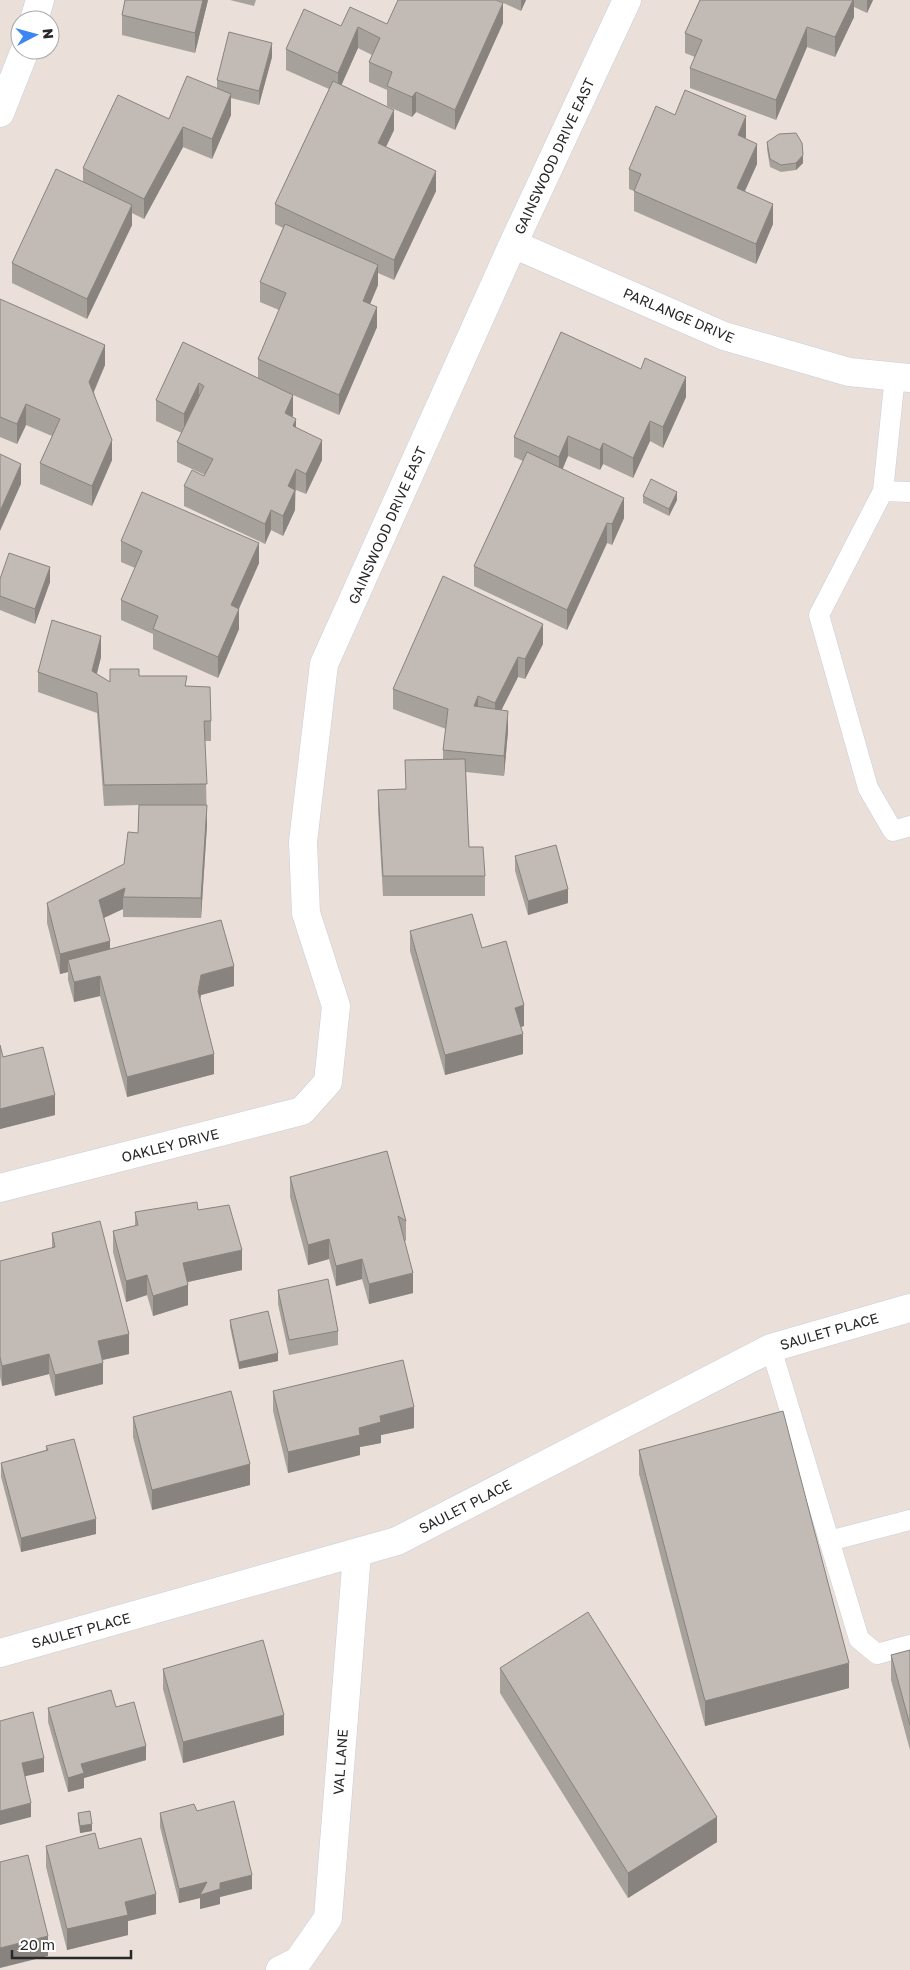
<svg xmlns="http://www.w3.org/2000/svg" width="910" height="1970" viewBox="0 0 910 1970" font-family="'Golos Text',sans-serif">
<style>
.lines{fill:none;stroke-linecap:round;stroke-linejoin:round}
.lane-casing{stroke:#c8cfd9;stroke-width:21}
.street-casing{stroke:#c8cfd9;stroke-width:29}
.lane{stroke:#fff;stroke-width:20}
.street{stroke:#fff;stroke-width:28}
.wall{fill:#a7a19c}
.shaded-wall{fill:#88837f}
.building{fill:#c2bbb5;stroke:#88837f}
.labels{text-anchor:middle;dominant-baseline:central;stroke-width:4;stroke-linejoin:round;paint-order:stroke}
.street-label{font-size:14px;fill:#282828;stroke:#fff}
</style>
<rect width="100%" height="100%" fill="#eadfd9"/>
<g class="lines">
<g class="lane-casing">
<path id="lane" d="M 895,376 L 883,491 L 910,492
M 883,491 L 819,615 L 868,788 L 893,831 L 910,826
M 771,1348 L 859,1639 L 877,1654 L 910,1645
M 829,1541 L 910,1520"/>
</g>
<g class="street-casing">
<path id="street" d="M 34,20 L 40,0
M 0,113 L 25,50
M 513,244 L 724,336 L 849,372 L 910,378
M 0,1188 L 302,1111 L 328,1082 L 336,1006 L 306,913 L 303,842 L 324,664 L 513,244 L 627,0
M 0,1653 L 397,1541 L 771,1348 L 910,1308
M 280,1970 L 298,1961 L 328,1918 L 357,1554"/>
</g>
<use href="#lane" class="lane"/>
<use href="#street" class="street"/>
</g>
<path class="wall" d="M 125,0 L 208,0 L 195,53 L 122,35 L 122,15 Z
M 230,0 L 256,0 L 254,6 Z
M 497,0 L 526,0 L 521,11 Z
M 700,0 L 873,0 L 867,13 L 854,7 L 854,17 L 835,57 L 807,47 L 776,120 L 690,88 L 690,68 L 695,57 L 685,53 L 685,33 Z
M 503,23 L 455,130 L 416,112 L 412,117 L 387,106 L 387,90 L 369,82 L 369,62 L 372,55 L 358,48 L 341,85 L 394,130 L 386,147 L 436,191 L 394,280 L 378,273 L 378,285 L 370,304 L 377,327 L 339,415 L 293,395 L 293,415 L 292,417 L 296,427 L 322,460 L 306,494 L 296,490 L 295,492 L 295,510 L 283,536 L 271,530 L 265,544 L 184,506 L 184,486 L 205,475 L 177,462 L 177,442 L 182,433 L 156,421 L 156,400 L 183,342 L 258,378 L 258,359 L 279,310 L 260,302 L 260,282 L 283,228 L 275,224 L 275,204 L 329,89 L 286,70 L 286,49 L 341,26 L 387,24 Z
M 272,57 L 259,105 L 231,98 L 231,115 L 212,159 L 183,147 L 144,219 L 132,213 L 132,225 L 87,319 L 12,283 L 12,263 L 83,182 L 83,168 L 169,119 L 217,89 L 217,80 Z
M 675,115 L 746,137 L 745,138 L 757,164 L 745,191 L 773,224 L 756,264 L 634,211 L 634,191 L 629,189 L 629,169 Z
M 767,142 L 803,163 L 796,170 L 781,172 L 770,167 L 767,149 Z
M 0,299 L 105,365 L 94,392 L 112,460 L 92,506 L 40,484 L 40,463 L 52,436 L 26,425 L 17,444 L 0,437 Z
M 686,397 L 663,448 L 650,441 L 633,478 L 603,464 L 600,470 L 568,456 L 562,469 L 624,518 L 612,545 L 607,543 L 567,630 L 474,586 L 474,566 L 523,461 L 514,457 L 514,437 Z
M 643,496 L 677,500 L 669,516 L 643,503 Z
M 121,541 L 259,563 L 239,609 L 239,629 L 218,678 L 153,649 L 153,634 L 121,620 L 121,600 L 135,568 L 121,562 Z
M 0,579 L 50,582 L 35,624 L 0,610 Z
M 543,644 L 525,679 L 518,677 L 501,710 L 508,731 L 504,776 L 466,772 L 469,847 L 485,876 L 485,896 L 383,896 L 378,810 L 378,790 L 405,790 L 443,759 L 443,750 L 446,729 L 393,709 L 393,689 Z
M 101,657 L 97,674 L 110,682 L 139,676 L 187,686 L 211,721 L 211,741 L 205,741 L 207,825 L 201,918 L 123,917 L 123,909 L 104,918 L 110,949 L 234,986 L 201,995 L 200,999 L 214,1074 L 127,1097 L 100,996 L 74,1002 L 68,980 L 68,972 L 60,974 L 47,923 L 47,903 L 124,864 L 138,833 L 139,805 L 104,806 L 97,713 L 38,692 L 38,672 Z
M 515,856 L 568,903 L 528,915 L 515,871 Z
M 410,931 L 482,948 L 524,1026 L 521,1027 L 523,1054 L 445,1075 L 410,951 Z
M 0,1045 L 3,1057 L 55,1115 L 0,1129 Z
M 387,1151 L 406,1221 L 406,1241 L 404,1240 L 413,1293 L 369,1304 L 362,1279 L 336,1286 L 329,1259 L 308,1265 L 290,1197 L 290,1177 Z
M 198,1210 L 242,1270 L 188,1282 L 188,1305 L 153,1316 L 147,1295 L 126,1302 L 113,1252 L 113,1231 L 135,1226 L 135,1212 Z
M 52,1233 L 129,1354 L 102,1360 L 103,1384 L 55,1396 L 49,1374 L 2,1386 L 0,1377 L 0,1261 L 52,1248 Z
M 278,1290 L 338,1331 L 338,1345 L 289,1355 L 278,1304 Z
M 230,1320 L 278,1361 L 239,1369 L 230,1327 Z
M 273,1391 L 414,1428 L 381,1435 L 381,1443 L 360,1447 L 360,1455 L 288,1473 L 273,1411 Z
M 133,1417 L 250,1485 L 152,1510 L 133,1437 Z
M 46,1446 L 96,1534 L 21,1552 L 1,1477 L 1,1463 L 46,1450 Z
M 639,1450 L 849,1688 L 705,1726 L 639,1474 Z
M 910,1650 L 910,1750 L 891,1680 L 891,1655 Z
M 500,1668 L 717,1842 L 628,1898 L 500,1693 Z
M 163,1669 L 284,1735 L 183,1763 L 163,1689 Z
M 116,1707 L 146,1760 L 84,1778 L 84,1788 L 68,1792 L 48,1722 L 48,1708 Z
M 197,1811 L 252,1889 L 220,1897 L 220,1904 L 200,1909 L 200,1898 L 179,1903 L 160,1827 L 160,1813 Z
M 78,1813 L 92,1831 L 80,1833 L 78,1820 Z
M 46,1846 L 99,1849 L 156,1914 L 128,1921 L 128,1935 L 67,1950 L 46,1867 Z"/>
<path class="shaded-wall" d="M 203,0 L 208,0 L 195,53 L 195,33 Z
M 521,0 L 526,0 L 521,11 Z
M 853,0 L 854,0 L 854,17 L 835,57 L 835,37 Z
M 867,0 L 873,0 L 867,13 Z
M 503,3 L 503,23 L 455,130 L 455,110 Z
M 358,27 L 358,48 L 338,93 L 338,73 Z
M 807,27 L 807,47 L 776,120 L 776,100 Z
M 272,43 L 272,57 L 259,105 L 259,91 Z
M 416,92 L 416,112 L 412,117 L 412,97 Z
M 231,94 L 231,115 L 212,159 L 212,139 Z
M 394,110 L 394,130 L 378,163 L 378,143 Z
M 746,116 L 746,137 L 738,155 L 738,135 Z
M 183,127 L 183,147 L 144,219 L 144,199 Z
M 757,144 L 757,164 L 737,208 L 737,188 Z
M 803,155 L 803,163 L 796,170 L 796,163 Z
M 436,171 L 436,191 L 394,280 L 394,260 Z
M 773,204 L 773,224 L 756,264 L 756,244 Z
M 132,205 L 132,225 L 87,319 L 87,299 Z
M 378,265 L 378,285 L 363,321 L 363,301 Z
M 377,307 L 377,327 L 339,415 L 339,395 Z
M 105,345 L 105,365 L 89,402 L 89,382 Z
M 686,377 L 686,397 L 663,448 L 663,427 Z
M 199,383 L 199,403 L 184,434 L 184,414 Z
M 293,395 L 293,415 L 285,433 L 285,413 Z
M 26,404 L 26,425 L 17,444 L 17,424 Z
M 296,419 L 296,439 L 293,426 Z
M 650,421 L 650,441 L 633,478 L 633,458 Z
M 568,436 L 568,456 L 559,478 L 559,457 Z
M 112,440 L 112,460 L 92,506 L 92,486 Z
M 322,440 L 322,460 L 306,494 L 306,474 Z
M 603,443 L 603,464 L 600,470 L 600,450 Z
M 21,464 L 21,484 L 0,531 L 0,511 Z
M 296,469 L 295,510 L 283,536 L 283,516 L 288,486 Z
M 677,492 L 677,500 L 669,516 L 669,509 Z
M 624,498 L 624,518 L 612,545 L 612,524 Z
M 271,510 L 271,530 L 265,544 L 265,524 Z
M 607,523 L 607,543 L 567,630 L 567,610 Z
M 259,543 L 259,563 L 231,626 L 231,605 Z
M 50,567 L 50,582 L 35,624 L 35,609 Z
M 239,609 L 239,629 L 218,678 L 218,657 Z
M 543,624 L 543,644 L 525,679 L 525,659 Z
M 101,636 L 101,657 L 92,691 L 92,671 Z
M 518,657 L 518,677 L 495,723 L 495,703 Z
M 478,696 L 478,716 L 474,706 Z
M 508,711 L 508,731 L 504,776 L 504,756 Z
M 207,805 L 207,825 L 201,918 L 201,898 Z
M 125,888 L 123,897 L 123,909 L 99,920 L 99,900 Z
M 568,889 L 568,903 L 528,915 L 528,901 Z
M 110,941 L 110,961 L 68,960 L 68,972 L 60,974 L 60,954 Z
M 234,966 L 234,986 L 201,995 L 198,1011 L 198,991 L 201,975 Z
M 100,976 L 100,996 L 74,1002 L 74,982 Z
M 524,1005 L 524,1026 L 515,1028 L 515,1008 Z
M 523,1034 L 523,1054 L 445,1075 L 445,1055 Z
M 214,1054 L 214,1074 L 127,1097 L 127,1077 Z
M 55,1095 L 55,1115 L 0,1129 L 0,1109 Z
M 329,1239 L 329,1259 L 308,1265 L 308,1245 Z
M 242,1250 L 242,1270 L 183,1283 L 183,1263 Z
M 362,1259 L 362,1279 L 336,1286 L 336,1266 Z
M 413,1273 L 413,1293 L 369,1304 L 369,1284 Z
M 147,1275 L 147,1295 L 126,1302 L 126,1281 Z
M 188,1285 L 188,1305 L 153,1316 L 153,1296 Z
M 129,1334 L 129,1354 L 98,1361 L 98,1341 Z
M 278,1353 L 278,1361 L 239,1369 L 239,1362 Z
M 49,1354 L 49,1374 L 2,1386 L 2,1366 Z
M 103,1363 L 103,1384 L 55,1396 L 55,1375 Z
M 414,1407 L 414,1428 L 381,1435 L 381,1443 L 360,1447 L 360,1455 L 288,1473 L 288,1452 L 359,1428 L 380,1416 Z
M 250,1464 L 250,1485 L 152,1510 L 152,1490 Z
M 96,1519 L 96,1534 L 21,1552 L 21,1538 Z
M 849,1663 L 849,1688 L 705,1726 L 705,1701 Z
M 284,1715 L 284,1735 L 183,1763 L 183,1742 Z
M 146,1746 L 146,1760 L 84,1778 L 84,1788 L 68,1792 L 68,1778 L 81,1764 Z
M 44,1758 L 44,1772 L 22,1777 L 22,1763 Z
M 31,1803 L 31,1817 L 0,1825 L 0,1811 Z
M 717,1817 L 717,1842 L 628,1898 L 628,1873 Z
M 92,1824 L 92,1831 L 80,1833 L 80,1826 Z
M 252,1875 L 252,1889 L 220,1897 L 220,1904 L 200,1909 L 200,1898 L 179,1903 L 179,1889 L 207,1882 L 220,1883 Z
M 156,1894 L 156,1914 L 128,1921 L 128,1935 L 67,1950 L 67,1929 L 125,1902 Z
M 48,1936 L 48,1956 L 0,1968 L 0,1948 Z"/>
<path class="building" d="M 125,0 L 203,0 L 195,33 L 122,15 Z
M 398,0 L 496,0 L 503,3 L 455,110 L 416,92 L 412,97 L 387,86 L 392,72 L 369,62 L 380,38 L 358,27 L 338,73 L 286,49 L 304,9 L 341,26 L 350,7 L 387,24 Z
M 700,0 L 853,0 L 835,37 L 807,27 L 776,100 L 690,68 L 702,40 L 685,33 Z
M 229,32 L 272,43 L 259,91 L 217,80 Z
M 187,76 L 231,94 L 212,139 L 183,127 L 144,199 L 83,168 L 118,95 L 169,119 Z
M 333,81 L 394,110 L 378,143 L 436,171 L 394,260 L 275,204 Z
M 685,90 L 746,116 L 738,135 L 757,144 L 737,188 L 773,204 L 756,244 L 634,191 L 641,174 L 629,169 L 656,106 L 675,115 Z
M 796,133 L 802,143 L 803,155 L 796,163 L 781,165 L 770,159 L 767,142 L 779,134 Z
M 56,169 L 132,205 L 87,299 L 12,263 Z
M 285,224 L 378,265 L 363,301 L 377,307 L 339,395 L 258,359 L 286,293 L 260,282 Z
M 0,299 L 105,345 L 89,382 L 112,440 L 92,486 L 40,463 L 60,419 L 26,404 L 17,424 L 0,417 Z
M 561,332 L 641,369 L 645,358 L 686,377 L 663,427 L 650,421 L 633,458 L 603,443 L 600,450 L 568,436 L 559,457 L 514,437 Z
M 183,342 L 293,395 L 285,413 L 296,419 L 293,426 L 322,440 L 306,474 L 296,469 L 288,486 L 295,490 L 283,516 L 271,510 L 265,524 L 184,486 L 192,470 L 204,476 L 213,459 L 177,442 L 204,386 L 199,383 L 184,414 L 156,400 Z
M 527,452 L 624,498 L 612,524 L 607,523 L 567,610 L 474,566 Z
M 0,454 L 21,464 L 0,511 Z
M 651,479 L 677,492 L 669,509 L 643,496 Z
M 142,492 L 259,543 L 231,605 L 239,609 L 218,657 L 153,629 L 158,616 L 121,600 L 142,551 L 121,541 Z
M 9,553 L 50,567 L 35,609 L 0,596 L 0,579 Z
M 443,576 L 543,624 L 525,659 L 518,657 L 495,703 L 478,696 L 474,706 L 508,711 L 504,756 L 443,750 L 448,709 L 393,689 Z
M 52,620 L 101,636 L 92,671 L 110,682 L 110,669 L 139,669 L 139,676 L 187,676 L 185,686 L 210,687 L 211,721 L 204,721 L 207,784 L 104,785 L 97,693 L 38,672 Z
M 465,759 L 469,847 L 483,847 L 485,876 L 383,876 L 378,790 L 406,789 L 405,760 Z
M 139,805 L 207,805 L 201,898 L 123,897 L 125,888 L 99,900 L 110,941 L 60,954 L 47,903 L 124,864 L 128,832 L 138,833 Z
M 556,845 L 568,889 L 528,901 L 515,856 Z
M 472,914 L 482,948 L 506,941 L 524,1005 L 515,1008 L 523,1034 L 445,1055 L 410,931 Z
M 221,920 L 234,966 L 201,975 L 198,991 L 214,1054 L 127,1077 L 100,976 L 74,982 L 68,960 Z
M 0,1045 L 3,1057 L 43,1047 L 55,1095 L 0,1109 Z
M 387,1151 L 406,1221 L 398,1216 L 413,1273 L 369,1284 L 362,1259 L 336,1266 L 329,1239 L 308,1245 L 290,1177 Z
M 197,1202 L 198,1210 L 229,1205 L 242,1250 L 183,1263 L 188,1285 L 153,1296 L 147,1275 L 126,1281 L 113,1231 L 138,1225 L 135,1212 Z
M 100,1221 L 129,1334 L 98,1341 L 103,1363 L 55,1375 L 49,1354 L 2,1366 L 0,1357 L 0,1261 L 55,1247 L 52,1233 Z
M 328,1279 L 338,1331 L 289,1340 L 278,1290 Z
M 268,1311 L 278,1353 L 239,1362 L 230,1320 Z
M 403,1360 L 414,1407 L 380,1416 L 381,1422 L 359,1428 L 360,1435 L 288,1452 L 273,1391 Z
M 231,1391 L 250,1464 L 152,1490 L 133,1417 Z
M 783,1411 L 849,1663 L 705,1701 L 639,1450 Z
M 74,1439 L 96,1519 L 21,1538 L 1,1463 L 48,1450 L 46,1446 Z
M 588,1612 L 717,1817 L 628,1873 L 500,1668 Z
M 263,1640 L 284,1715 L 183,1742 L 163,1669 Z
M 910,1650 L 910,1725 L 891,1655 Z
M 111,1690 L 116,1707 L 134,1702 L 146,1746 L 81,1764 L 84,1773 L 68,1778 L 48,1708 Z
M 33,1712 L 44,1758 L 22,1763 L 31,1803 L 0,1811 L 0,1721 Z
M 234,1801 L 252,1875 L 220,1883 L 220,1889 L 200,1895 L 207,1882 L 179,1889 L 160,1813 L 194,1804 L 197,1811 Z
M 90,1811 L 92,1824 L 80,1826 L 78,1813 Z
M 95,1833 L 99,1849 L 141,1838 L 156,1894 L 125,1902 L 128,1915 L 67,1929 L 46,1846 Z
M 28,1855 L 48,1936 L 0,1948 L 0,1862 Z"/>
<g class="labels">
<g class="street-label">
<text transform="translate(554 156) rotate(-65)">GAINSWOOD DRIVE EAST</text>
<text transform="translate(679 315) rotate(23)">PARLANGE DRIVE</text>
<text transform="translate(387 525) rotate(-66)">GAINSWOOD DRIVE EAST</text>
<text transform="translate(170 1145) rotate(-14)">OAKLEY DRIVE</text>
<text transform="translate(829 1331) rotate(-16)">SAULET PLACE</text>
<text transform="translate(465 1506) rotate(-27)">SAULET PLACE</text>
<text transform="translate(81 1630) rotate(-15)">SAULET PLACE</text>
<text transform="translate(340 1762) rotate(-86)">VAL LANE</text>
</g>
</g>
<g transform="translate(35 35) rotate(84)"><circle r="24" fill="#ffffff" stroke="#a9a9a9"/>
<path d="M0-4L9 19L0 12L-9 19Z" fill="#3c86f4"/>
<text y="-8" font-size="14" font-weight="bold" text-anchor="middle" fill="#282828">N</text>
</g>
<path d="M12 1950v8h119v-8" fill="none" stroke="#282828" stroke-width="2.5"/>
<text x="20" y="1950" font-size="15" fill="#282828" stroke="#ffffff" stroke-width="4" paint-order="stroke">20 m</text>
</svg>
